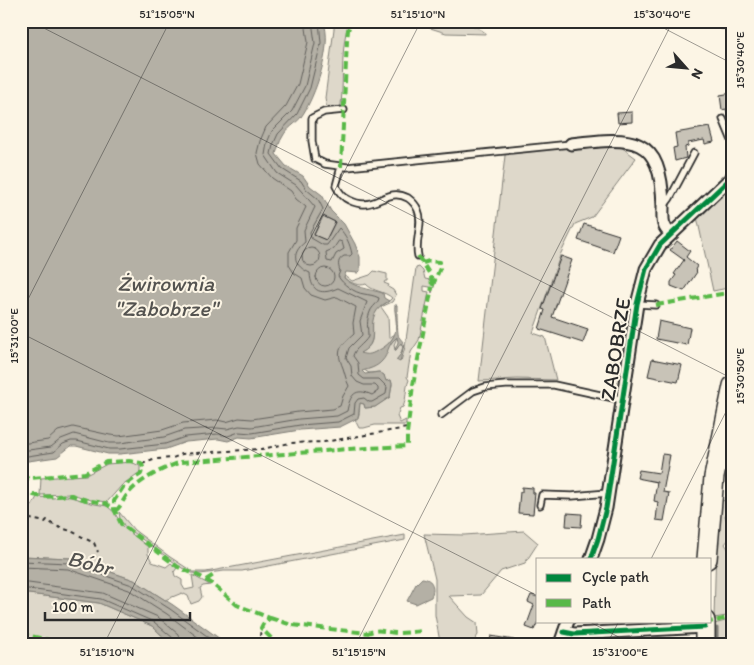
<svg xmlns="http://www.w3.org/2000/svg" width="754" height="665" viewBox="0 0 754 665" font-family="Itim,sans-serif">
<style>
.green{fill:#ded8ca;stroke:#84827a}
.water{fill:#b4b0a5;stroke:#7d7b74;fill-rule:evenodd}
.lines{fill:none;stroke-linecap:round;stroke-linejoin:round}
.shore{stroke:#62605c;stroke-width:1}
.stream{stroke:#7d7b74;stroke-width:3}
.building{fill:#c8c3b7;stroke:#2b2b2b}
.service-casing{stroke:#2b2b2b;stroke-width:9}
.minor-casing{stroke:#2b2b2b;stroke-width:15}
.primary-casing{stroke:#2b2b2b;stroke-width:22}
.path{stroke:#2b2b2b;stroke-width:2;stroke-dasharray:4 4;stroke-linecap:butt}
.service{stroke:#fcf5e5;stroke-width:5.5}
.minor{stroke:#fcf5e5;stroke-width:11}
.primary{stroke:#fcf5e5;stroke-width:19}
.quiet{stroke:#58b947;stroke-width:4;stroke-dasharray:8 4;stroke-linecap:butt}
.cycleway-casing{stroke:#fcf5e5;stroke-width:8}
.cycleway{stroke:#00873e;stroke-width:5}
.ticks{fill:none;stroke:#2b2b2b;stroke-width:1;stroke-opacity:0.45}
.labels{text-anchor:middle;dominant-baseline:central;stroke-width:4;stroke-linejoin:round;paint-order:stroke}
.street-label{font-size:21px;fill:#2b2b2b;stroke:#fcf5e5}
.water-label{font-size:22px;font-style:italic;fill:#545350;stroke:#fcf5e5}
.neatline{fill:none;stroke:#2b2b2b;stroke-width:2}
.ticks-label{font-size:12px;text-anchor:middle;fill:#2b2b2b}
</style>
<rect width="100%" height="100%" fill="#fcf5e5"/>
<filter id="ink" filterUnits="userSpaceOnUse"><feTurbulence type="fractalNoise" baseFrequency=".02" numOctaves="2"/><feDisplacementMap in="SourceGraphic" scale="10" xChannelSelector="R" yChannelSelector="G"/><feConvolveMatrix kernelMatrix="1 2 1 2 8 2 1 2 1" color-interpolation-filters="sRGB"/></filter>
<g filter="url(#ink)">
<path class="green" d="M 335,21 L 349,21 C 340,49 344,76 341,105 L 339,108 L 329,109 L 326,105 L 325,98 Z
M 427,21 C 452,21 466,18 487,34 L 446,33 L 424,26 L 424,23 Z
M 609,138 L 636,158 L 592,217 L 575,224 L 561,253 L 533,333 L 545,337 L 556,380 L 517,379 L 479,381 L 506,147 Z
M 733,184 L 733,287 L 713,291 L 697,217 Z
M 419,267 L 423,271 L 425,279 L 430,280 L 432,283 L 436,281 L 432,293 L 430,287 L 424,286 L 424,291 L 429,292 L 419,340 L 411,352 L 407,377 L 409,380 C 405,389 407,398 403,407 L 400,408 L 397,416 L 400,423 L 406,420 L 406,425 L 375,425 L 364,428 L 359,428 L 355,420 C 361,416 359,410 360,403 L 364,404 L 365,408 L 375,407 L 390,397 L 392,384 L 391,380 L 385,381 L 384,375 L 379,372 L 369,373 L 364,370 C 389,364 381,350 397,337 L 394,345 L 395,350 L 396,350 L 401,342 L 403,347 L 401,354 L 397,360 L 401,361 L 405,347 L 416,268 Z
M 374,271 L 387,274 L 387,281 L 385,281 L 384,283 L 389,285 L 388,287 L 393,290 L 396,295 L 392,302 L 381,307 L 388,317 L 389,338 L 395,334 C 388,348 379,351 367,356 L 359,353 C 381,344 368,329 374,314 C 378,306 387,304 392,298 C 385,291 373,292 366,284 C 359,287 349,282 344,278 L 344,275 L 352,281 L 370,275 Z
M 131,462 L 140,466 L 140,472 L 122,485 L 107,502 L 91,500 L 72,494 L 40,495 L 41,478 L 86,475 L 107,464 Z
M 67,496 L 95,504 L 107,506 L 115,513 L 122,526 L 148,547 L 148,554 L 152,562 L 166,567 L 171,563 L 177,568 L 174,572 L 175,576 L 182,580 L 182,585 L 185,590 L 194,588 L 192,575 L 210,585 L 203,586 L 200,588 L 202,597 L 199,601 L 191,604 L 188,596 L 182,593 L 165,600 L 134,580 L 70,558 L 21,556 L 21,503 L 32,506 L 37,497 L 53,498 Z
M 730,498 L 725,516 L 732,535 L 725,544 L 733,556 L 733,615 L 714,618 L 716,543 L 720,502 Z
M 119,512 L 134,530 L 170,557 L 193,572 L 206,572 L 405,535 L 405,540 L 242,571 L 224,571 L 200,574 L 192,573 L 182,568 L 125,527 L 120,519 Z
M 524,531 L 538,543 L 525,563 L 501,571 L 481,595 L 449,596 L 468,617 L 477,623 L 478,635 L 472,644 L 445,644 L 440,642 L 435,615 L 435,579 L 424,534 L 464,535 Z
M 21,593 L 99,603 L 152,626 L 171,644 L 21,644 Z
M 733,619 L 733,644 L 713,644 L 714,624 Z"/>
<path class="water" d="M 21,21 L 323,21 C 334,43 315,98 301,117 C 296,124 287,128 283,136 C 279,142 278,148 276,154 L 286,166 L 303,176 L 310,186 L 322,195 L 331,211 L 344,224 L 355,244 L 360,257 L 360,271 L 358,273 L 346,272 L 344,278 C 355,288 369,289 383,293 L 384,298 L 389,301 C 357,318 387,339 360,353 C 367,355 370,355 377,351 C 390,345 398,335 396,320 C 396,315 394,310 395,305 L 397,305 C 397,310 397,335 399,337 C 401,340 403,341 404,344 L 400,362 L 396,360 L 401,354 L 403,347 L 401,343 L 396,350 L 395,350 L 398,342 L 397,337 C 386,346 389,354 382,361 C 377,367 369,369 362,371 L 365,374 L 379,372 L 384,375 L 386,381 L 391,380 L 392,384 L 390,397 L 375,407 L 365,408 L 364,404 L 360,403 L 358,418 L 340,427 L 300,430 L 251,438 L 239,437 L 228,441 L 218,439 L 186,442 L 166,449 L 120,454 L 108,454 L 76,446 L 71,446 L 57,457 L 21,462 ZM 323,216 L 335,222 L 326,240 L 314,234 Z
M 21,556 L 70,558 L 134,580 L 173,605 L 227,644 L 171,644 L 152,626 L 99,603 L 21,593 Z
M 422,578 C 433,579 435,588 431,597 L 416,604 L 407,601 L 416,584 Z"/>
<g class="lines">
<path class="shore" d="M 339,241 L 342,242 L 344,249 L 336,254 L 332,262 L 327,261 L 326,252 L 333,249 Z
M302 257a9 9 0 1 1 18 0a9 9 0 1 1-18 0Z
M316 277a9 9 0 1 1 18 0a9 9 0 1 1-18 0Z
M 21,444 L 48,440 L 58,431 L 73,427 L 110,435 L 119,436 L 162,430 L 183,423 L 217,420 L 226,422 L 239,418 L 252,419 L 298,412 L 333,409 L 340,406 L 343,396 L 349,386 C 346,380 345,374 343,368 C 335,349 341,346 354,334 L 353,323 L 356,307 L 337,297 L 325,300 L 311,295 L 305,288 L 302,278 L 294,273 L 289,265 L 289,252 L 296,240 L 296,228 L 306,207 L 296,199 L 291,191 L 272,178 L 260,164 L 257,153 L 260,141 L 266,127 L 286,106 L 298,84 L 308,42 L 305,21
M 21,451 L 51,447 L 61,439 L 74,434 L 109,443 L 120,443 L 164,437 L 184,430 L 217,428 L 227,429 L 239,426 L 252,427 L 299,419 L 337,416 L 347,411 C 350,395 355,387 372,395 L 378,391 L 378,388 L 375,385 L 364,385 L 357,382 L 352,376 L 351,366 L 346,358 L 349,348 L 362,335 L 360,321 L 367,302 L 338,288 C 322,295 311,293 310,273 C 294,266 290,254 305,242 L 304,230 L 315,207 L 296,185 L 277,173 L 265,155 L 267,143 L 272,131 L 292,111 L 305,86 L 315,43 L 312,21
M 21,457 L 54,452 L 63,444 L 71,441 L 77,441 L 109,449 L 120,449 L 165,444 L 185,437 L 218,434 L 228,436 L 239,432 L 252,433 L 300,425 L 338,422 L 354,414 L 355,403 L 358,399 L 364,398 L 369,402 L 372,402 L 386,394 L 387,387 L 379,379 L 364,379 L 359,375 L 358,363 L 353,356 C 354,349 364,344 368,337 C 368,328 366,321 370,312 C 372,306 378,304 379,298 C 373,295 369,295 364,294 C 355,293 342,284 338,276 L 340,271 C 338,265 337,260 344,256 L 350,256 L 352,254 C 350,244 346,235 339,228 L 327,245 L 323,245 L 311,238 L 310,232 L 323,209 L 318,199 L 306,189 L 301,181 L 282,169 L 271,154 L 273,145 L 278,134 L 297,114 L 310,88 L 321,43 L 319,21
M 21,561 L 69,563 L 132,585 L 170,609 L 218,644
M 21,567 L 68,569 L 129,590 L 167,614 L 207,644
M 21,582 L 103,593 L 158,617 L 178,634 L 180,644
M 21,588 L 101,599 L 154,622 L 173,638 L 174,644"/>
<path class="stream" d="M 717,628 L 717,644"/>
</g>
<path class="building" d="M 732,93 L 733,126 L 731,126 L 726,109 L 722,110 L 720,95 Z
M 632,112 L 632,122 L 618,123 L 617,113 Z
M 710,127 L 714,142 L 705,144 L 704,140 L 688,143 L 688,146 L 685,147 L 686,158 L 675,161 L 673,148 L 677,147 L 675,133 Z
M 323,216 L 335,222 L 326,240 L 314,235 Z
M 584,224 L 619,235 L 613,252 L 578,240 Z
M 677,241 L 690,251 L 686,257 L 697,266 L 695,270 L 697,272 L 684,291 L 671,286 L 671,282 L 676,275 L 674,274 L 684,260 L 670,250 Z
M 561,256 L 572,260 L 552,317 L 588,329 L 583,343 L 539,329 L 545,310 L 542,309 Z
M 659,321 L 690,328 L 687,345 L 656,339 Z
M 652,359 L 682,365 L 678,382 L 648,376 Z
M 662,454 L 670,455 L 663,492 L 669,493 L 664,521 L 656,520 L 658,502 L 654,501 L 657,482 L 637,478 L 639,470 L 659,473 Z
M 522,487 L 533,488 L 533,493 L 535,493 L 533,514 L 518,513 L 520,492 L 522,492 Z
M 567,513 L 582,514 L 581,527 L 566,526 Z
M 531,595 L 538,597 L 538,621 L 534,630 L 526,627 L 534,605 L 528,602 Z
M 491,636 L 514,640 L 514,644 L 489,644 Z"/>
<g class="lines">
<g class="service-casing">
<path id="service" d="M 697,21 L 723,25 L 733,23
M 344,110 L 324,112 L 312,118 L 312,141 L 315,159 L 325,164 L 347,167 L 571,144
M 723,119 L 733,143
M 341,167 L 336,186 C 339,192 342,197 349,200 C 353,202 359,204 364,204 C 380,204 390,188 408,198 C 412,201 416,205 418,210 C 424,224 414,241 418,256
M 664,206 L 670,198 L 694,153
M 637,304 L 656,305
M 441,415 L 473,391 L 485,387 L 506,385 L 554,385 L 623,400
M 540,505 L 542,495 L 572,496 L 608,493"/>
</g>
<g class="minor-casing">
<path id="minor" d="M 571,144 C 633,137 661,134 663,206 C 663,218 661,226 671,234
M 591,559 L 598,539 L 606,508 L 637,304 L 646,269 L 660,245 L 733,176
M 564,632 L 574,634 L 705,627
M 560,644 L 568,621"/>
</g>
<g class="primary-casing">
<path id="primary" d="M 707,559 L 714,477 L 733,386
M 705,644 L 705,621"/>
</g>
<path class="path" d="M 142,464 L 156,459 L 173,458 L 182,454 L 262,449 L 290,443 L 324,442 L 407,428
M 21,517 L 45,522 L 47,520 L 55,526 L 71,531 L 94,543 L 98,552
M 259,644 L 261,628"/>
<use href="#service" class="service"/>
<use href="#minor" class="minor"/>
<use href="#primary" class="primary"/>
<path class="quiet" d="M 341,167 L 347,41 L 348,30 L 352,21
M 418,256 L 431,276 L 432,287 L 440,268 L 440,262 L 429,261 L 423,263
M 656,305 L 733,292
M 21,479 L 85,473 L 106,462 L 129,461 L 141,463 L 143,467 L 141,474 L 124,486 L 114,501 L 114,509 L 121,524 L 178,567 L 201,577 L 211,583 L 237,605 L 270,618 L 263,624 L 261,628 L 277,644
M 21,492 L 42,497 L 71,495 L 86,500 L 105,503 L 114,509
M 115,511 C 121,507 123,500 127,495 C 140,479 162,469 181,462 L 349,449 L 407,446 L 407,433 L 413,385 L 432,287
M 206,580 L 215,574
M 270,618 L 292,625 L 368,633 C 379,628 384,632 396,633 C 404,633 413,632 421,631
M 705,623 L 733,617
M 21,634 L 68,644"/>
<g class="cycleway-casing">
<path id="cycleway" d="M 591,559 L 598,539 L 606,508 L 637,304 L 646,269 L 660,245 L 733,176
M 564,632 L 574,634 L 705,627"/>
</g>
<use href="#cycleway" class="cycleway"/>
</g>
</g>
<path class="ticks" d="M 30,21 L 733,379M 650,21 L 733,64M 21,313 L 170,21M 21,333 L 538,596M 651,559 L 733,398M 588,621 L 632,644M 104,644 L 421,21M 356,644 L 673,21M 607,644 L 619,621"/>
<g class="labels">
<g class="street-label">
<text transform="translate(615 349) rotate(-81)">ZABOBRZE</text>
</g>
<g class="water-label">
<text x="166" y="283">Żwirownia<tspan x="166" dy="25">"Zabobrze"</tspan></text>
<text transform="translate(90 563) rotate(14)">Bóbr</text>
</g>
</g>
<rect width="754" height="665" fill="none" stroke="#fcf5e5" stroke-width="55"/>
<rect x="536" y="558" width="175" height="65" fill="#fcf5e5" stroke="#a8a49b"/>
<rect x="546" y="574" width="25" height="8" fill="#00873e" stroke="#a8a49b"/>
<text x="582" y="582" font-size="15" fill="#2b2b2b">Cycle path</text>
<rect x="546" y="599" width="25" height="8" fill="#58b947" stroke="#a8a49b"/>
<text x="582" y="608" font-size="15" fill="#2b2b2b">Path</text>
<g transform="translate(686 68) rotate(117)" stroke="#fcf5e5" stroke-width="4" paint-order="stroke">
<path d="M0-4L9 19L0 12L-9 19Z" fill="#2b2b2b"/>
<text y="-8" font-size="14" font-weight="bold" text-anchor="middle" fill="#2b2b2b">N</text>
</g>
<path d="M45 612v8h145v-8" fill="none" stroke="#2b2b2b" stroke-width="2.5"/>
<text x="52" y="612" font-size="15" fill="#2b2b2b" stroke="#fcf5e5" stroke-width="4" paint-order="stroke">100 m</text>
<rect x="28" y="28" width="698" height="610" class="neatline"/>
<g class="ticks-label">
<text x="167" y="18">51°15'05"N</text>
<text x="418" y="18">51°15'10"N</text>
<text x="662" y="18">15°30'40"E</text>
<text transform="translate(740 60) rotate(-90)" y="4">15°30'40"E</text>
<text transform="translate(14 336) rotate(-90)" y="4">15°31'00"E</text>
<text transform="translate(740 376) rotate(-90)" y="4">15°30'50"E</text>
<text x="107" y="656">51°15'10"N</text>
<text x="359" y="656">51°15'15"N</text>
<text x="620" y="656">15°31'00"E</text>
</g>
</svg>
